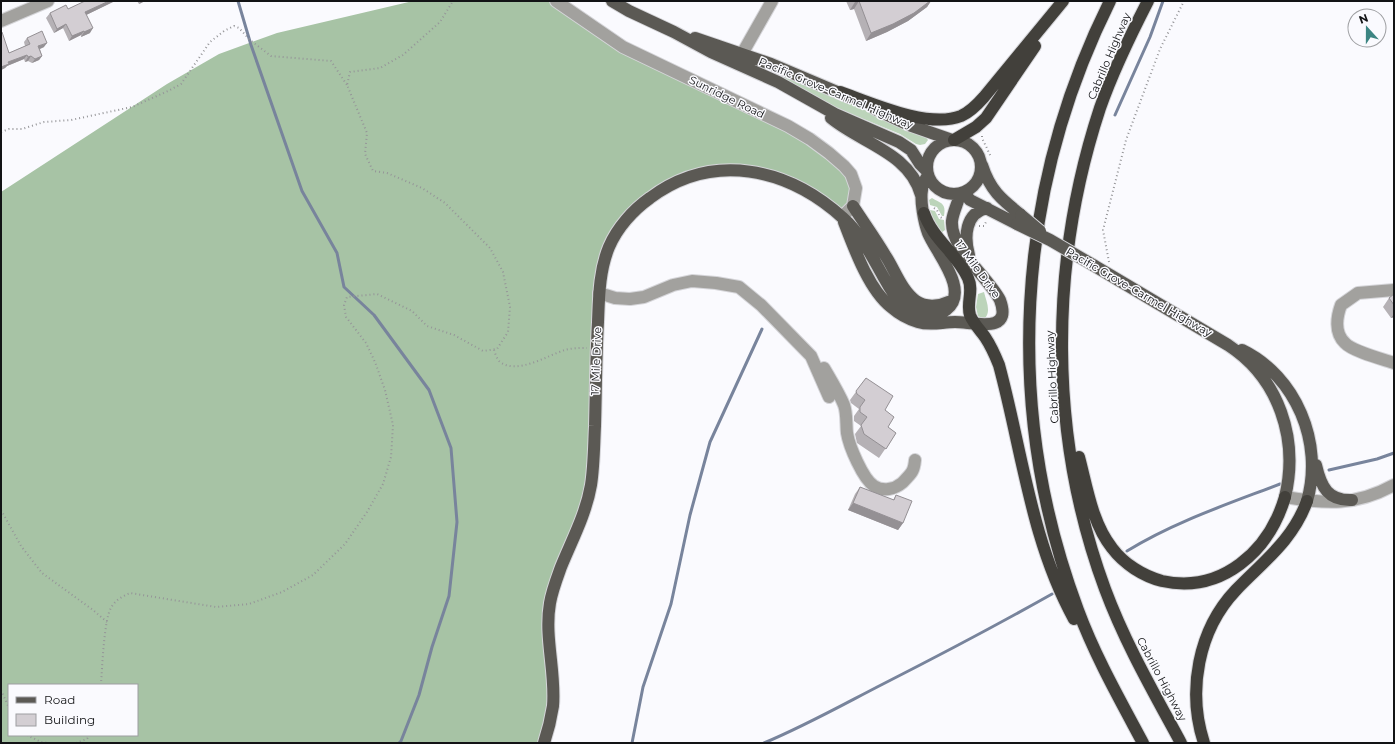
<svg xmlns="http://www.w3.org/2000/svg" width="1395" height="744" viewBox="0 0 1395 744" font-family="Montserrat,sans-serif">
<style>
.green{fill:#bcd4ba}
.forest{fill:#a7c3a5;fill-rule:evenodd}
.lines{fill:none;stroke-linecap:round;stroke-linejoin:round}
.stream{stroke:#78849c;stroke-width:3}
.minor-casing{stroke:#d5d5d9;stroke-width:14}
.major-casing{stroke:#d5d5d9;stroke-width:14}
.highway-casing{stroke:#d5d5d9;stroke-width:14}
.path{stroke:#959598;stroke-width:2;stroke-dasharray:1 3;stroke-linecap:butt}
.minor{stroke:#a2a19e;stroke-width:12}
.major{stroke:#5b5954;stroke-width:12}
.highway{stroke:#42403b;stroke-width:12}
.major-bridge-casing{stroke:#d5d5d9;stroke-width:14;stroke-linecap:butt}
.major-bridge{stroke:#5b5954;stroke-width:12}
.wall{fill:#b5b1b5}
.shaded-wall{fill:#949094}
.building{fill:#d3ced3;stroke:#949094}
.labels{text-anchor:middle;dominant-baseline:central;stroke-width:3;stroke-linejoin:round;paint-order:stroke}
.street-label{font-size:11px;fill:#121315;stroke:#fafafe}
</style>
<rect width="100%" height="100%" fill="#fafafe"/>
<path class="green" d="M 782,75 L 840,98 L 887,121 L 925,136 L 928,140 L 925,144 L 920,145 L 916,144 L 900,134 L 832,106 L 782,78 Z
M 932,198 C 942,204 946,203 944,216 L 942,216 L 937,207 L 930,205 L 929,200 Z
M 930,210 L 935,211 L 939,219 L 944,220 L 945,230 L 941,233 L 934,221 Z
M 984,292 C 986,301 992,312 984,319 L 978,316 L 976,307 L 978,294 Z"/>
<path class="forest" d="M 413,1 L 556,1 L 601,33 L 800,133 L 855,183 L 842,217 L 797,187 L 726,170 L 658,191 L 609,247 L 591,483 L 550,601 L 553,686 L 544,743 L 1,743 L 1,192 L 167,84 L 219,54 L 277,33 ZM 9,685 L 137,685 L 137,735 L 9,735 Z"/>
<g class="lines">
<path class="stream" d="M 238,1 L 251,45 L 302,191 L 337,253 L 344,287 L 374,315 L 429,390 L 451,448 L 457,522 L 449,596 L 432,647 L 419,695 L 401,741 L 399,743
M 1115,115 L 1150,37 L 1163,1
M 1329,470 L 1377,459 L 1394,453
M 1127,551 C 1174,522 1228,504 1280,484
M 632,743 L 643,687 L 671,604 L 690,515 L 710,442 L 762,329
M 764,743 C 805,726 844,704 883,684 C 940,655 997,625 1052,594"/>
<g class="minor-casing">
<path id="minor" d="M 556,1 L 623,47 L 788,126 L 810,139 L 829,153 L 844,166 L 851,174 L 856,188 L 853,206 L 842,217
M 1,21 L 48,1
M 742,54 L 772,1
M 1394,290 L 1358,293 L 1341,305 C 1337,316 1334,333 1345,343 C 1352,351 1382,359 1394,363
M 599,293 L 615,298 L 630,299 L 644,297 L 673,285 L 692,281 L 716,283 L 739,287 L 761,305 L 811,356 L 829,397
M 824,368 C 831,380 839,393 844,405 C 847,413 846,424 847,433 C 849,446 863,479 874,486 C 883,492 895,489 902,483 C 911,474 914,472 915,460
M 1285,497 C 1326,504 1356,506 1394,485"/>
</g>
<g class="major-casing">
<path id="major" d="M 612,1 L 629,11 L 674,32 L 711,52 L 778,82 L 835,114 L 899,142 L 911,150 L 920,164 L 926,170
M 695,38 L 771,64 L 849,97
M 875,109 L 909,125 L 952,140
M 831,118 C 861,143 910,153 921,195
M927 167a27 27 0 1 1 54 0a27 27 0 1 1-54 0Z
M 982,165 C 990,190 1001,199 1021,215
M 964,193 L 970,200 L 1017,224
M 853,206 C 864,223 875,238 885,255 C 895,270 901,290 916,301 C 925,307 938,307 948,302
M 844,222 C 854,248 869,290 891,307 C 899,314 908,319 918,322 C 931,326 942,322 955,322 C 973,322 1013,335 1000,300 C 988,277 950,248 952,221 C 953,212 958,203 960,194
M 969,255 C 964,237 965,213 987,208
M 1093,265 L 1228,345 C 1279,378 1299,439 1285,497
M 1242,350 C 1296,376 1324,443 1307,501
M 1316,465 C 1321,487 1328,501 1352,500
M 544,743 C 548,731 551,719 553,706 C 556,672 544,637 550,603 C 552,591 557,578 561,567 C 572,540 586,514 591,485 C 594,466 594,445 595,426 C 596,391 596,357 598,322 C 599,298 599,271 609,247 C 617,228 633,210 650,198 C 713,151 788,168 843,218 C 861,234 871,255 883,276 C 888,285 893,295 901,303 C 912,313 933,320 946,310 C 971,291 936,253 928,233 C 924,222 920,201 922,190 C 922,184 925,180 928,175"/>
</g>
<g class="highway-casing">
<path id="highway" d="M 1110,1 C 1015,192 1003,410 1078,610 C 1095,656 1120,700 1143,743
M 1148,1 C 1130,36 1113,71 1100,108 C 1049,263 1048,435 1105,589 C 1125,643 1154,693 1181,743
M 840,92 C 871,103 928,129 961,116 C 970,112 977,105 984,97 L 1063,1
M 954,140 L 976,127 L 986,118 L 1035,46
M 924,213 C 932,238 957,254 968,278 C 974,291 966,303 970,315 C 973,323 980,330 985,337 C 991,346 995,355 999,365 C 1022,450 1031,541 1074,619
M 1079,457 C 1087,487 1092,523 1112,548 C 1124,564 1143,576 1162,581 C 1222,594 1269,551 1285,497
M 1204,743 C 1187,691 1198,630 1236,590 C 1264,561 1293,540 1307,501"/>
</g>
<path class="path" d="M 1,132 L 9,129 L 22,129 L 44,122 L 71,120 L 132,107 L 168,91 L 181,84 L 210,42 L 224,31 L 234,26 L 239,28 L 250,40 L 271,56 L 331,61 L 347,85
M 982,136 L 982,138 L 991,157
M 934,208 L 937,210 L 940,217 L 942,218
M 979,226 L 984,226 L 987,220
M 1109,262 L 1103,230 L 1126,140 L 1160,49 L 1184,1
M 494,350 C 495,353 497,359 499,361 C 516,376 548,355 565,350 C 572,348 579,348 587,348
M 1,510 L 21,546 L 42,573 L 93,610 L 107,622
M 101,685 C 102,670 104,619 111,608 C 115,600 123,596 130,593 L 216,607 L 249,604 L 282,592 L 313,575 L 345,544 L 367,512 L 383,484 L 391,457 L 393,425 L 385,390 L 375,362 L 366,343 L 346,317 L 344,305 L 347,297 L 377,294 L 412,311 L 427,326 L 454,335 L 483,351 L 497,349 L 508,332 L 510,307 L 503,272 L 490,248 L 445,203 L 422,188 L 387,173 L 373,171 L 365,154 L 367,133 L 347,85 L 350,72 L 380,68 L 403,55 L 440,22 L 453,1
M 1,690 L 9,708
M 27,735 L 41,742 L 49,743
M 76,743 L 87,739 L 90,735"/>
<use href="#minor" class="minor"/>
<use href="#major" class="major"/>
<use href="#highway" class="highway"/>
<g class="major-bridge-casing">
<path id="major-bridge" d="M 1021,215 L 1040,231
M 1017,224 L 1050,240 L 1093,265"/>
</g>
<use href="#major-bridge" class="major-bridge"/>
</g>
<path class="wall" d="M 115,1 L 86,15 L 90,33 L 81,37 L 81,35 L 69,41 L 63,28 L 54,33 L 46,18 L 50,13 Z
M 137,1 L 145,1 L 139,4 Z
M 846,1 L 931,1 L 927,7 L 908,21 L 887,32 L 866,41 L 854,9 L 850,10 Z
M 1,32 L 9,53 L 25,46 L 24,42 L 27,38 L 44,47 L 40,49 L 42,56 L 39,60 L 32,63 L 28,61 L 25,62 L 24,59 L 7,66 L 5,68 L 1,70 Z
M 1394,294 L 1394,317 L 1391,318 L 1383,307 L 1389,298 Z
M 866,378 L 885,410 L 888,427 L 896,433 L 879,458 L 857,443 L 855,434 L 861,426 L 854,421 L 854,416 L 859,409 L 851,403 L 850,400 Z
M 860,487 L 893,500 L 896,495 L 903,523 L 898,530 L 848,510 L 855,494 Z"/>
<path class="shaded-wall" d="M 109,1 L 115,1 L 82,17 L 85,12 Z
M 141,1 L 145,1 L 139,4 Z
M 859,1 L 854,9 L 850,10 L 855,2 Z
M 930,1 L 931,1 L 927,7 L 908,21 L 887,32 L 866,41 L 871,33 Z
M 66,24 L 63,28 L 54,33 L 57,29 Z
M 93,28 L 90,33 L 81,37 L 84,32 Z
M 84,31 L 81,35 L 69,41 L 72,36 Z
M 47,43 L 44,47 L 35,51 L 38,46 Z
M 27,55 L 24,59 L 7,66 L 5,68 L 1,70 L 1,67 L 8,62 Z
M 31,56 L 28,61 L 25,62 L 28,57 Z
M 42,56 L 39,60 L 32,63 L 35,59 Z
M 1394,314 L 1394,317 L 1391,318 Z
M 853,503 L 903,523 L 898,530 L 848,510 Z"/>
<path class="building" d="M 85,1 L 109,1 L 85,12 L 93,28 L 84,32 L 84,31 L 72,36 L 66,24 L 57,29 L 50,13 L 66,5 L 68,9 Z
M 859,1 L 930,1 L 914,13 L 893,24 L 871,33 Z
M 42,31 L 47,43 L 38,46 L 42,56 L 35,59 L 31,56 L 28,57 L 27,55 L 8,62 L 9,64 L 1,67 L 1,32 L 2,32 L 9,53 L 30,44 L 27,38 Z
M 1394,294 L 1394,305 L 1389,298 Z
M 866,378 L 893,396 L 885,410 L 894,417 L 888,427 L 896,433 L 886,449 L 864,434 L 861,425 L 867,417 L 860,412 L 860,407 L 865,400 L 857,394 L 856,391 Z
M 860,487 L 894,500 L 896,495 L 912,501 L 903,523 L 853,503 Z"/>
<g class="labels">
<g class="street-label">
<text transform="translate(1109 56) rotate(-67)">Cabrillo Highway</text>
<text transform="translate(836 93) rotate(23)">Pacific Grove-Carmel Highway</text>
<text transform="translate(727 97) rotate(26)">Sunridge Road</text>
<text transform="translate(978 269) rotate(54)">17 Mile Drive</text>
<text transform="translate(1139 292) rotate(30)">Pacific Grove-Carmel Highway</text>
<text transform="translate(596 361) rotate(-88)">17 Mile Drive</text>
<text transform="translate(1052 377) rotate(-93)">Cabrillo Highway</text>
<text transform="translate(1162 679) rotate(62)">Cabrillo Highway</text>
</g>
</g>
<rect width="1395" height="744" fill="none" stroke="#121315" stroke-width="4"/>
<rect x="8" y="684" width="130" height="52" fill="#fafafe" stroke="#9d9ea1"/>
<rect x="16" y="697" width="20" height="6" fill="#5b5954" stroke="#9d9ea1"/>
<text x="44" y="704" font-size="12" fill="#121315">Road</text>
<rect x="16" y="714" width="20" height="12" fill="#d3ced3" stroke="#9d9ea1"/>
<text x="44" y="724" font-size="12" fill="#121315">Building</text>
<g transform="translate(1367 28) rotate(339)"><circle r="19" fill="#fafafe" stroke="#9d9ea1"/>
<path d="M0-3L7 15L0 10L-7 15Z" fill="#3c8582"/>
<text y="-6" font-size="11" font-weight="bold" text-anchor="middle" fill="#121315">N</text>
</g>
</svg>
